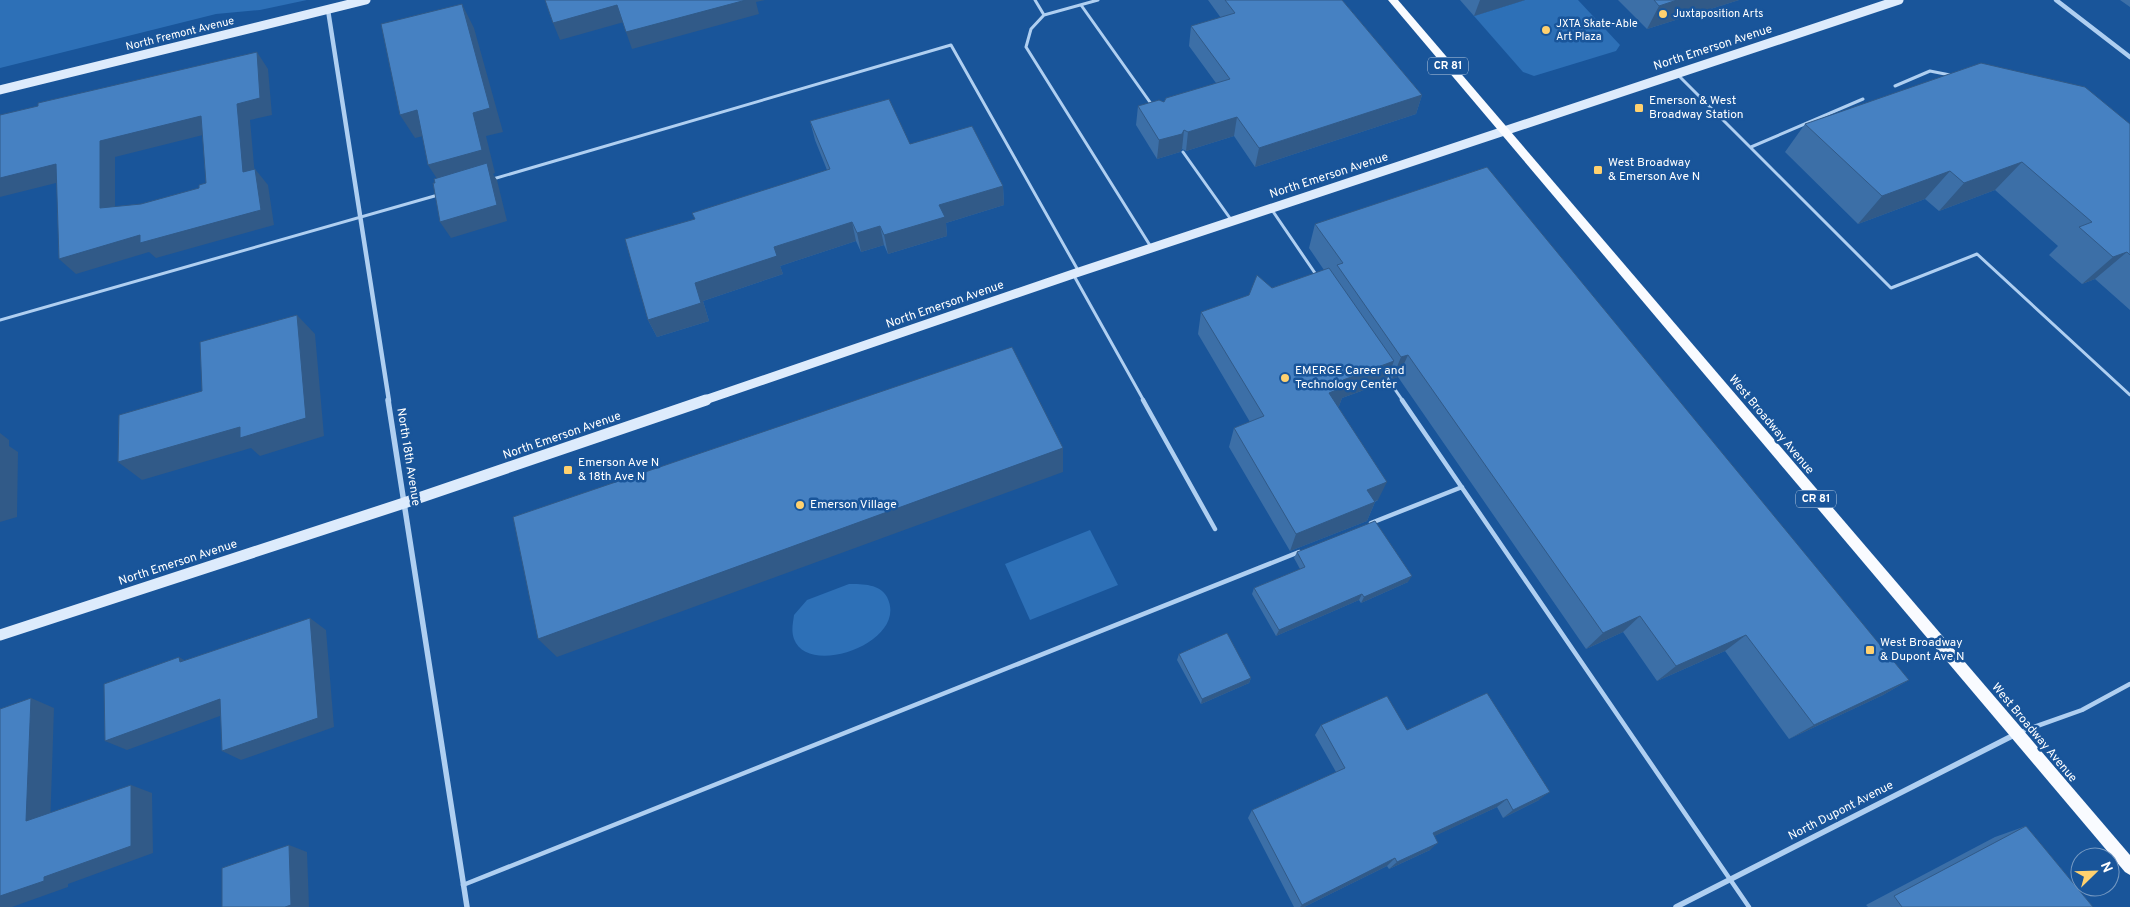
<svg xmlns="http://www.w3.org/2000/svg" width="2130" height="907" viewBox="0 0 2130 907" font-family="Overpass,sans-serif">
<style>
.green{fill:#2d70b7}
.lines{fill:none;stroke-linecap:round;stroke-linejoin:round}
.lane-far1{stroke:#afcff1;stroke-width:3}
.lane{stroke:#afcff1;stroke-width:4.5}
.street-far1{stroke:#afcff1;stroke-width:4.5}
.street{stroke:#afcff1;stroke-width:5.5}
.secondary-far1{stroke:#ddebfc;stroke-width:9}
.secondary{stroke:#ddebfc;stroke-width:11}
.primary{fill:#f9fbff;fill-rule:evenodd}
.wall{fill:#3c6fa7}
.shaded-wall{fill:#315a88}
.building{fill:#4681c2;stroke:#315a88;fill-rule:evenodd}
.poi-dot{fill:#ffd16f;stroke:#19559a;stroke-width:2}
.labels{text-anchor:middle;dominant-baseline:central;stroke-width:5;stroke-linejoin:round;paint-order:stroke}
.far-poi-label{font-size:11px;fill:#fff;stroke:#19559a;text-anchor:start}
.far-street-label{font-size:11px;fill:#fff;stroke:#19559a}
.shield{fill:#19559a;stroke:#bacce1;stroke-width:1}
.shield-label{font-size:11px;font-weight:bold;fill:#fff}
.street-label{font-size:12px;fill:#fff;stroke:#19559a}
.poi-label{font-size:12px;fill:#fff;stroke:#19559a;text-anchor:start}
</style>
<rect width="100%" height="100%" fill="#19559a"/>
<path class="green" d="M 0,0 L 307,0 L 260,10 L 216,14 L 0,68 Z
M 1525,0 L 1578,0 L 1620,45 L 1616,51 L 1534,76 L 1523,72 L 1474,16 Z
M 1090,530 L 1118,585 L 1030,620 L 1005,564 Z
M 849,584 C 863,584 880,584 887,597 C 910,642 808,678 794,639 C 791,631 793,623 794,615 L 807,600 Z"/>
<g class="lines">
<path class="lane-far1" d="M 1035,0 L 1044,15 L 1031,29 L 1026,47 L 1151,247
M 1081,5 L 1152,105
M 1044,15 L 1098,0
M 1678,75 L 1891,288 L 1977,254 L 2130,395
M 1895,86 L 1930,71 L 1950,75
M 1751,147 L 1863,99
M 1183,152 L 1232,221
M 493,179 L 951,45 L 1079,272
M 1272,210 L 1317,276
M 1073,274 L 1144,401
M 0,320 L 438,195
M 1385,375 L 1403,401"/>
<path class="lane" d="M 1143,400 L 1215,529
M 1402,400 L 1749,907
M 1371,523 L 1462,487
M 2020,732 L 2082,710 L 2130,684
M 463,885 L 1299,552"/>
<path class="street-far1" d="M 2056,0 L 2130,57
M 328,10 L 389,401"/>
<path class="street" d="M 388,400 L 467,907
M 1676,907 L 2016,734"/>
<path class="secondary-far1" d="M 0,90 L 366,0
M 702,401 L 1073,274 L 1899,0"/>
<path class="secondary" d="M 0,635 L 404,503 L 706,400"/>
<path class="primary" d="M 1388,0 L 1398,0 L 2130,855 L 2130,875 L 2125,872 Z"/>
</g>
<path class="wall" d="M 1208,0 L 1342,0 L 1422,95 L 1416,114 L 1255,167 L 1234,136 L 1186,151 L 1182,149 L 1180,152 L 1157,159 L 1136,125 L 1138,106 L 1164,102 L 1216,83 L 1189,46 L 1191,26 L 1221,18 Z
M 1460,0 L 1525,0 L 1474,16 Z
M 1618,0 L 1739,0 L 1647,29 Z
M 2120,0 L 2130,0 L 2130,7 Z
M 810,121 L 910,144 L 1003,186 L 1004,205 L 946,223 L 947,236 L 888,254 L 884,245 L 861,252 L 856,241 L 780,266 L 783,274 L 703,301 L 709,321 L 657,337 L 648,320 L 695,219 L 827,170 L 815,140 Z
M 1805,124 L 2130,124 L 2130,310 L 2095,279 L 2082,284 L 2049,255 L 2058,246 L 1995,190 L 1939,211 L 1925,199 L 1858,224 L 1785,152 Z
M 1315,224 L 1909,680 L 1883,695 L 1789,739 L 1725,651 L 1657,681 L 1623,632 L 1586,649 L 1398,377 L 1392,379 L 1389,374 L 1386,382 L 1342,398 L 1339,406 L 1338,407 L 1378,500 L 1375,502 L 1367,521 L 1290,551 L 1229,447 L 1234,428 L 1250,422 L 1198,334 L 1201,312 L 1324,270 L 1309,248 Z
M 1297,552 L 1408,582 L 1361,603 L 1359,600 L 1276,636 L 1252,594 L 1254,588 L 1300,569 L 1294,558 Z
M 1179,654 L 1251,678 L 1249,683 L 1201,704 L 1177,660 Z
M 1321,725 L 1407,730 L 1539,800 L 1503,818 L 1497,807 L 1434,836 L 1430,850 L 1389,869 L 1387,866 L 1304,907 L 1294,907 L 1248,818 L 1252,810 L 1336,772 L 1315,735 Z
M 2026,826 L 2093,907 L 1868,907 L 1866,905 L 1995,837 Z"/>
<path class="shaded-wall" d="M 746,0 L 765,0 L 756,2 L 759,14 L 632,49 L 626,32 Z
M 1480,0 L 1525,0 L 1474,16 Z
M 1677,0 L 1739,0 L 1647,29 L 1659,6 Z
M 462,4 L 474,28 L 503,132 L 486,136 L 495,173 L 493,174 L 497,180 L 507,221 L 451,238 L 440,222 L 443,188 L 428,165 L 473,113 Z
M 617,5 L 624,22 L 560,40 L 553,23 Z
M 257,52 L 268,69 L 272,115 L 250,120 L 256,188 L 243,172 L 237,104 Z
M 1422,95 L 1416,114 L 1255,167 L 1259,148 Z
M 417,110 L 432,134 L 415,138 L 400,115 Z
M 201,116 L 215,132 L 115,157 L 115,223 L 100,208 L 100,141 Z
M 1237,117 L 1234,136 L 1186,151 L 1188,132 Z
M 1184,130 L 1182,149 L 1180,152 L 1157,159 L 1159,140 Z
M 2022,162 L 1995,190 L 1939,211 L 1964,183 Z
M 56,164 L 72,179 L 0,197 L 0,178 Z
M 255,169 L 268,185 L 274,225 L 156,258 L 149,252 L 76,274 L 59,259 L 140,235 Z
M 1950,171 L 1925,199 L 1858,224 L 1882,196 Z
M 1003,186 L 1004,205 L 946,223 L 947,236 L 888,254 L 884,235 L 939,205 Z
M 852,222 L 856,241 L 780,266 L 783,274 L 703,301 L 709,321 L 657,337 L 648,320 L 695,283 L 774,247 Z
M 880,226 L 884,245 L 861,252 L 857,233 Z
M 2127,252 L 2095,279 L 2082,284 L 2113,257 Z
M 297,315 L 315,334 L 324,436 L 260,456 L 251,448 L 142,480 L 118,462 Z
M 1408,355 L 1398,377 L 1392,379 L 1401,357 Z
M 1394,361 L 1386,382 L 1342,398 L 1339,406 L 1322,413 L 1329,393 L 1343,380 Z
M 0,433 L 9,440 L 9,446 L 18,452 L 17,517 L 0,522 Z
M 1063,448 L 1063,472 L 557,657 L 538,639 Z
M 1387,482 L 1378,500 L 1358,508 L 1367,490 Z
M 1375,502 L 1367,521 L 1290,551 L 1296,534 Z
M 1412,576 L 1408,582 L 1361,603 L 1364,597 Z
M 1362,594 L 1359,600 L 1276,636 L 1279,630 Z
M 1640,616 L 1623,632 L 1586,649 L 1603,633 Z
M 310,618 L 326,630 L 334,727 L 241,760 L 222,751 Z
M 1746,635 L 1725,651 L 1657,681 L 1676,666 Z
M 179,657 L 198,668 L 180,662 Z
M 1251,678 L 1249,683 L 1201,704 L 1202,699 Z
M 1909,680 L 1883,695 L 1789,739 L 1814,725 Z
M 31,698 L 54,708 L 50,829 L 26,821 Z
M 220,699 L 239,709 L 127,750 L 105,741 Z
M 131,785 L 152,793 L 153,853 L 68,884 L 68,887 L 12,907 L 0,907 L 0,896 L 44,877 Z
M 1550,792 L 1539,800 L 1503,818 L 1513,810 Z
M 1507,799 L 1497,807 L 1424,841 L 1433,833 Z
M 1438,843 L 1430,850 L 1389,869 L 1397,862 Z
M 289,845 L 307,852 L 309,907 L 285,907 Z
M 1395,858 L 1387,866 L 1304,907 L 1300,907 L 1302,905 Z"/>
<path class="building" d="M 545,0 L 746,0 L 626,32 L 617,5 L 553,23 Z
M 1225,0 L 1342,0 L 1422,95 L 1259,148 L 1237,117 L 1188,132 L 1184,130 L 1182,134 L 1159,140 L 1138,106 L 1159,100 L 1164,102 L 1166,98 L 1230,79 L 1191,26 L 1235,13 Z
M 1654,0 L 1677,0 L 1659,6 Z
M 462,4 L 490,108 L 473,113 L 482,150 L 428,165 L 417,110 L 400,115 L 381,24 Z
M 257,52 L 260,98 L 237,104 L 243,172 L 255,169 L 261,210 L 140,243 L 140,235 L 59,259 L 56,164 L 0,178 L 0,115 L 38,106 L 38,103 ZM 201,116 L 206,183 L 199,185 L 199,188 L 141,204 L 100,208 L 100,141 Z
M 1981,63 L 2085,87 L 2130,124 L 2130,255 L 2127,252 L 2113,257 L 2079,227 L 2092,222 L 2022,162 L 1964,183 L 1950,171 L 1882,196 L 1805,124 Z
M 889,99 L 910,144 L 972,126 L 1003,186 L 939,205 L 945,217 L 884,235 L 880,226 L 857,233 L 852,222 L 774,247 L 777,256 L 695,283 L 701,303 L 648,320 L 625,239 L 695,219 L 692,213 L 830,169 L 810,121 Z
M 487,163 L 497,205 L 440,222 L 433,183 L 435,183 L 434,179 Z
M 1487,167 L 1909,680 L 1814,725 L 1746,635 L 1676,666 L 1640,616 L 1603,633 L 1408,355 L 1401,357 L 1337,265 L 1343,263 L 1315,224 Z
M 1329,268 L 1394,361 L 1343,380 L 1346,386 L 1329,393 L 1387,482 L 1367,490 L 1375,502 L 1296,534 L 1234,428 L 1264,416 L 1201,312 L 1249,295 L 1257,275 L 1272,288 Z
M 297,315 L 306,418 L 240,438 L 240,427 L 118,462 L 119,415 L 202,391 L 200,342 Z
M 1012,347 L 1063,448 L 538,639 L 513,517 Z
M 1375,521 L 1412,576 L 1364,597 L 1362,594 L 1279,630 L 1254,588 L 1305,567 L 1297,552 Z
M 310,618 L 318,718 L 222,751 L 220,699 L 105,741 L 104,684 L 179,657 L 180,662 Z
M 1227,633 L 1251,678 L 1202,699 L 1179,654 Z
M 1487,693 L 1550,792 L 1513,810 L 1507,799 L 1433,833 L 1438,843 L 1397,862 L 1395,858 L 1302,905 L 1252,810 L 1345,768 L 1321,725 L 1387,696 L 1407,730 Z
M 31,698 L 26,821 L 131,785 L 131,846 L 44,877 L 44,881 L 0,896 L 0,709 Z
M 2026,826 L 2093,907 L 1902,907 L 1894,896 Z
M 289,845 L 291,905 L 285,907 L 222,907 L 222,868 Z"/>
<g class="poi-dot">
<circle cx="1663" cy="14" r="5"/>
<circle cx="1546" cy="30" r="5"/>
<rect x="1634" y="103" width="10" height="10" rx="2.5"/>
<rect x="1593" y="165" width="10" height="10" rx="2.5"/>
<circle cx="1285" cy="378" r="5"/>
<rect x="563" y="465" width="10" height="10" rx="2.5"/>
<circle cx="800" cy="505" r="5"/>
<rect x="1865" y="645" width="10" height="10" rx="2.5"/>
</g>
<g class="labels">
<g class="far-poi-label">
<text x="1673" y="14">Juxtaposition Arts</text>
<text x="1556" y="24">JXTA Skate-Able<tspan x="1556" dy="13">Art Plaza</tspan></text>
</g>
<g class="far-street-label">
<text transform="translate(180 34) rotate(-14)">North Fremont Avenue</text>
</g>
<g class="shield">
<rect x="1428" y="57.5" width="40" height="17" rx="4"/>
<rect x="1796" y="490.5" width="40" height="17" rx="4"/>
</g>
<g class="shield-label">
<text x="1448" y="66">CR 81</text>
<text x="1816" y="499">CR 81</text>
</g>
<g class="street-label">
<text transform="translate(1713 48) rotate(-18)">North Emerson Avenue</text>
<text transform="translate(1329 176) rotate(-18)">North Emerson Avenue</text>
<text transform="translate(945 305) rotate(-19)">North Emerson Avenue</text>
<text transform="translate(1771 425) rotate(50)">West Broadway Avenue</text>
<text transform="translate(562 436) rotate(-19)">North Emerson Avenue</text>
<text transform="translate(408 457) rotate(81)">North 18th Avenue</text>
<text transform="translate(178 563) rotate(-18)">North Emerson Avenue</text>
<text transform="translate(2034 733) rotate(50)">West Broadway Avenue</text>
<text transform="translate(1841 811) rotate(-27)">North Dupont Avenue</text>
</g>
<g class="poi-label">
<text x="1649" y="101">Emerson &amp; West<tspan x="1649" dy="14">Broadway Station</tspan></text>
<text x="1608" y="163">West Broadway<tspan x="1608" dy="14">&amp; Emerson Ave N</tspan></text>
<text x="1295" y="371">EMERGE Career and<tspan x="1295" dy="14">Technology Center</tspan></text>
<text x="578" y="463">Emerson Ave N<tspan x="578" dy="14">&amp; 18th Ave N</tspan></text>
<text x="810" y="505">Emerson Village</text>
<text x="1880" y="643">West Broadway<tspan x="1880" dy="14">&amp; Dupont Ave N</tspan></text>
</g>
</g>
<g transform="translate(2095 872) rotate(67)"><circle r="24" fill="#19559a" stroke="#7599c2"/>
<path d="M0-4L9 19L0 12L-9 19Z" fill="#ffd16f"/>
<text y="-8" font-size="14" font-weight="bold" text-anchor="middle" fill="#ffffff">N</text>
</g>
</svg>
